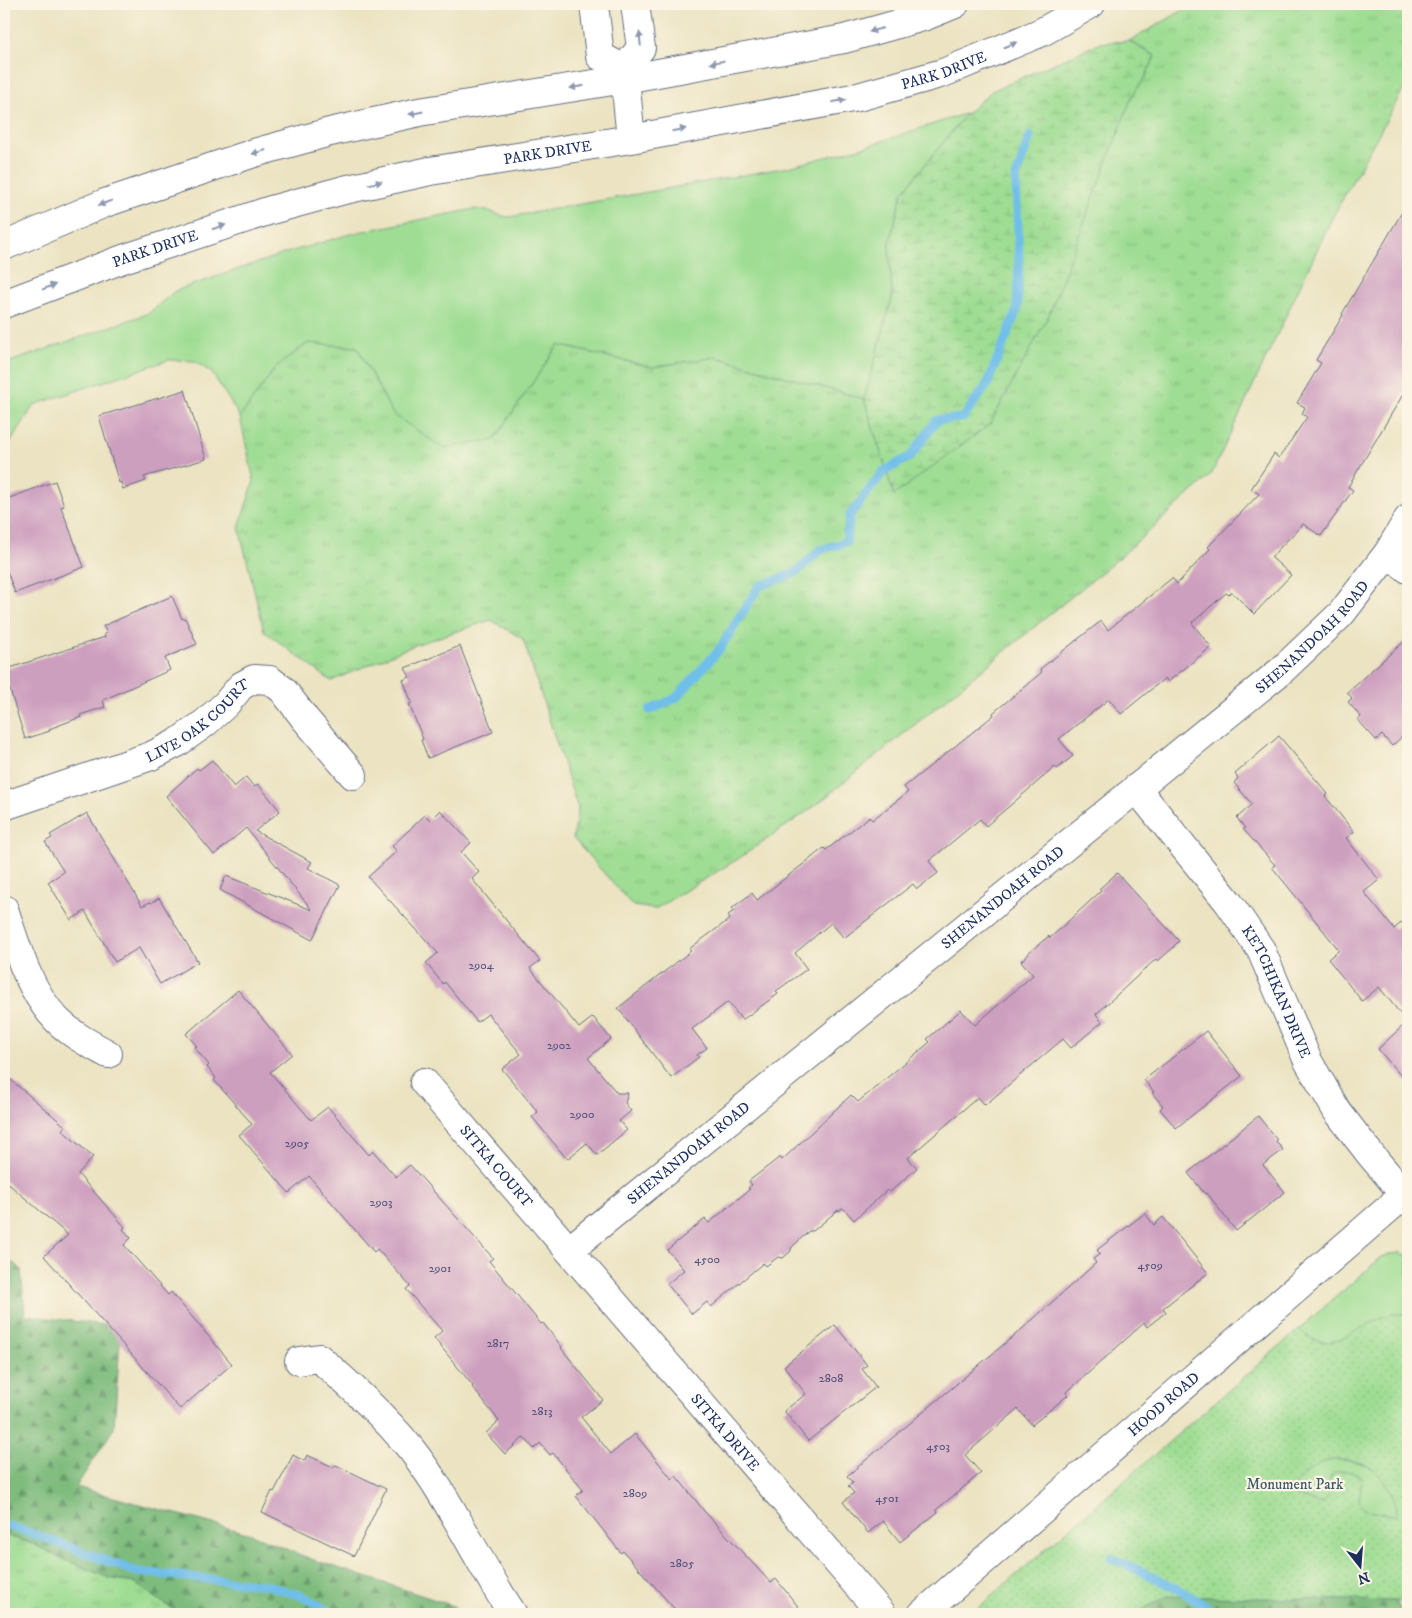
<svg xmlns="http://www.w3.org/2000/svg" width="1412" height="1618" viewBox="0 0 1412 1618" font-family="'IM FELL DW Pica',serif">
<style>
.grass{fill:url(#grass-tufts);stroke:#5c8678}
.forest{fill:url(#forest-firs);stroke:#4c766e}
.wetland{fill:url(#wetland-marsh);stroke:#5c8678}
.park{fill:url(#park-dots);stroke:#5c8678}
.garden{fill:#9edd93;stroke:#5c8678}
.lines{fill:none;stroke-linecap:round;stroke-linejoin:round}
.stream{stroke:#6fbeea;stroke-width:9}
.building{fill:#cd9fbf}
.minor-casing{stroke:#646e81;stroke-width:30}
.minor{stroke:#fff;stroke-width:28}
.oneway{fill:#8d97ae}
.labels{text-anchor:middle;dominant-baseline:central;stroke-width:4.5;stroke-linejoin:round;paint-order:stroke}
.number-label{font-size:12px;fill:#484b76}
.street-label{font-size:15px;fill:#1b2f5e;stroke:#fcf5e5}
.park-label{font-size:15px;fill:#3c5a6b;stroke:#fcf5e5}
</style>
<defs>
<pattern id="grass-tufts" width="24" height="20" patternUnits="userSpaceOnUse" patternTransform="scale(1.25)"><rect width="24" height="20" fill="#9edd93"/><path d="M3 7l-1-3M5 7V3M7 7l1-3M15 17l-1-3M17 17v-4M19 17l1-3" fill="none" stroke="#88be81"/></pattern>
<pattern id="forest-firs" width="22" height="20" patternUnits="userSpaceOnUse" patternTransform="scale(1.25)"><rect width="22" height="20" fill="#7ebc7d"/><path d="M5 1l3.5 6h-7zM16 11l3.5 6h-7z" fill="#66996a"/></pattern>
<pattern id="wetland-marsh" width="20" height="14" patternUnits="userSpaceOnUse" patternTransform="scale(1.25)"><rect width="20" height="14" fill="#9edd93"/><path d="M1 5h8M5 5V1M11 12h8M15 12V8" fill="none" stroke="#88be81"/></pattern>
<pattern id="park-dots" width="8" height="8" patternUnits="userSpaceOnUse" patternTransform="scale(1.25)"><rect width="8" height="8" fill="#9edd93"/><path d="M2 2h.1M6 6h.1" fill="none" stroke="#88be81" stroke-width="1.8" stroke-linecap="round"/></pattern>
</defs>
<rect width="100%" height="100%" fill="#fcf5e5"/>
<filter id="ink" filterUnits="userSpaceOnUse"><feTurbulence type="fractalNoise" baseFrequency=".02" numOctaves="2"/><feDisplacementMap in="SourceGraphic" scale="10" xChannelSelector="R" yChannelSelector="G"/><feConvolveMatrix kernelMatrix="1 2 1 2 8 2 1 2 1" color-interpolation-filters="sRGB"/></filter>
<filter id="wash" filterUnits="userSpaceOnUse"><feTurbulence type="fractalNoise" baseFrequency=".0096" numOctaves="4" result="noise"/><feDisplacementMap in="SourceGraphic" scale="20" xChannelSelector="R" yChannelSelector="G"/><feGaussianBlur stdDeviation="1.12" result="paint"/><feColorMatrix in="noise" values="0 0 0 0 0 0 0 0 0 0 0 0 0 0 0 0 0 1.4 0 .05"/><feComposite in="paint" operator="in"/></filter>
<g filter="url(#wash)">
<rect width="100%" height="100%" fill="#ebe3c1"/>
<path class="grass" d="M 1194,4 L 1408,4 L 1408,81 L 1332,218 L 1211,475 L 1119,558 L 815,806 L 738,859 L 655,909 L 633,906 L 573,838 L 578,809 L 523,639 L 491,620 L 415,645 L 331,681 L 264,631 L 239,527 L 254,481 L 240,417 L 276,367 L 308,343 L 357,347 L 393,414 L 494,440 L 558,345 L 652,367 L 716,357 L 864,399 L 894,494 L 1132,96 L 1146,76 L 1155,56 L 1129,41 Z
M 4,1461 L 292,1614 L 4,1614 Z"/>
<path class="forest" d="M 4,1256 L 21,1269 L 25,1315 L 121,1327 L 114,1428 L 76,1487 L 251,1534 L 308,1558 L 454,1606 L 459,1614 L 180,1614 L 134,1583 L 109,1578 L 65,1560 L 33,1544 L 4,1535 Z
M 1166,1596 L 1396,1601 L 1403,1614 L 1134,1614 Z"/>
<path class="wetland" d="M 1129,41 L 1155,56 L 1146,76 L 1132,96 L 1049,315 L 990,424 L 894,495 L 864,399 L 892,298 L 889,245 L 902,193 L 967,113 L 992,91 L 1100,43 Z"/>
<path class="park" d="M 1401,1253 L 1408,1256 L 1408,1604 L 1396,1601 L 1167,1596 L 1134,1614 L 971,1614 L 1382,1257 L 1391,1254 Z"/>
<path class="garden" d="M 967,113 L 902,193 L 889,245 L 892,298 L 864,399 L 716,357 L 652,367 L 558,345 L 494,440 L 443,448 L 393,414 L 357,347 L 308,343 L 276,367 L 240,417 L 212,373 L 194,361 L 169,360 L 34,405 L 4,453 L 4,364 L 149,313 L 175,291 L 186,287 L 289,252 L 354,233 L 474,209 L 487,210 L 502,216 L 509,217 L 788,167 L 860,148 Z
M 1401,1253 L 1408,1256 L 1408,1314 C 1400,1314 1392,1313 1385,1316 C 1356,1327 1329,1360 1299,1329 L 1382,1257 L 1391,1254 Z
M 1332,1460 C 1343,1460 1355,1460 1366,1465 C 1384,1474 1397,1497 1397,1516 L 1369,1511 L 1362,1508 L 1359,1502 L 1362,1479 C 1356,1470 1341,1469 1332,1474 L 1328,1496 L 1324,1502 L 1318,1503 L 1290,1493 C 1300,1475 1312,1465 1332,1460 Z"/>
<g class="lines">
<path class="stream" d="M 650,710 L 676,698 L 719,650 L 759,586 L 795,573 L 820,550 L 846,542 L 850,515 L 883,472 L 911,456 L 937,420 L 963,418 L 987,385 L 1017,310 L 1019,263 L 1016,177 L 1030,136
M 4,1525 L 28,1532 L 137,1572 L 267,1585 L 305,1597 L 333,1614
M 1111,1558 C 1148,1574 1185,1590 1217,1614"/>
</g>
<g id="blocks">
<path class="building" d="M 1408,202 L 1408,386 L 1348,487 L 1353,490 L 1321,536 L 1303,524 L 1271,557 L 1291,575 L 1254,614 L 1232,592 L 1229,595 L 1226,593 L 1192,623 L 1211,647 L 1168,682 L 1165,678 L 1121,714 L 1109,699 L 1059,739 L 1073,756 L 1057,769 L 1055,767 L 986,826 L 980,819 L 929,861 L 938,873 L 917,889 L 913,884 L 844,938 L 831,923 L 795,953 L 807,969 L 776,991 L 778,994 L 742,1020 L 728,1002 L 692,1029 L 707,1048 L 697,1055 L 699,1057 L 671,1078 L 618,1008 L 691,951 L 689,949 L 730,919 L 728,915 L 734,911 L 732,908 L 752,893 L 757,900 L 824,848 L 826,850 L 869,817 L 872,820 L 908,792 L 904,787 L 994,715 L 993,713 L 1042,672 L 1040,669 L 1101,621 L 1108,630 L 1172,578 L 1177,584 L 1210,549 L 1208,547 L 1259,494 L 1251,489 L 1274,454 L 1279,458 L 1307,417 L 1302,414 L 1305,407 L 1297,403 L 1321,363 L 1316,360 L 1343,315 L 1342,314 Z
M 185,390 L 206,459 L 144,477 L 146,481 L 123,489 L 121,482 L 119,483 L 99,416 Z
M 55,481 L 64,506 L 61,507 L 84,567 L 15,593 L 4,563 L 4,500 Z
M 172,596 L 182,619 L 185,618 L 197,644 L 165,658 L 170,670 L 103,700 L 105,707 L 80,715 L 81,717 L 49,729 L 50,731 L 25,739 L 4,670 L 105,637 L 104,634 L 107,633 L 103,626 Z
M 1408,638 L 1408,731 L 1392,746 L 1382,735 L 1376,740 L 1358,720 L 1361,717 L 1348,702 L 1352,698 L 1347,692 Z
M 460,646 L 493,732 L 428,758 L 421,740 L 423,739 L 409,704 L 412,703 L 403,680 L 410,677 L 405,668 Z
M 1279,736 L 1328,794 L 1325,796 L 1354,832 L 1346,838 L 1379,880 L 1364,892 L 1394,929 L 1408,917 L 1408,1084 L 1378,1049 L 1407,1022 L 1379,987 L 1362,1001 L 1328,959 L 1339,950 L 1272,867 L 1275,865 L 1243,829 L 1245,828 L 1237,818 L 1252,804 L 1234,783 L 1238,778 L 1235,774 Z
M 212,760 L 234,787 L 246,777 L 254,787 L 258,784 L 280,811 L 255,831 L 312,862 L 308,868 L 340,885 L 312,940 L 220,890 L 226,876 L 312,910 L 246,828 L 214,855 L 166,796 L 197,768 L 199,770 Z
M 440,810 L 471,843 L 461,852 L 479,872 L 472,879 L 540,961 L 530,968 L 579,1028 L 593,1017 L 611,1039 L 588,1058 L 617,1093 L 628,1093 L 625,1103 L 631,1111 L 619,1121 L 627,1130 L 597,1155 L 587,1143 L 567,1159 L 532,1117 L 538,1112 L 502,1069 L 521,1054 L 488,1014 L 477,1022 L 445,982 L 443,984 L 426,963 L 438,953 L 368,877 L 397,851 L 392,846 L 425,815 L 430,820 Z
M 87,813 L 142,906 L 150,902 L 151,903 L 159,898 L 198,962 L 160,984 L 139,948 L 115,962 L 85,911 L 71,920 L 48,882 L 64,872 L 45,842 L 52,838 L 50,835 Z
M 1117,873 L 1179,941 L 1174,946 L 1174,947 L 1158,961 L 1156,959 L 1096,1014 L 1102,1022 L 1071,1048 L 1063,1039 L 985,1105 L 978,1097 L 908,1158 L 917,1168 L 890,1192 L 887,1190 L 854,1220 L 843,1208 L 839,1211 L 838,1210 L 813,1231 L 809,1231 L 792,1247 L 790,1252 L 783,1258 L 778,1257 L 766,1266 L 763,1263 L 711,1307 L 707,1302 L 692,1314 L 667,1284 L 684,1270 L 667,1250 L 705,1219 L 709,1223 L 750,1189 L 748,1188 L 752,1185 L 749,1181 L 780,1157 L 782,1160 L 851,1095 L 858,1102 L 930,1042 L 927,1039 L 961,1010 L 975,1025 L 1033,975 L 1021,961 L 1029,954 L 1028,953 L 1049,936 L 1050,938 L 1101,891 L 1099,889 Z
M 238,990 L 292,1054 L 270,1072 L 311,1120 L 328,1107 L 369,1155 L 373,1151 L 396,1177 L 410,1165 L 493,1258 L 489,1261 L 541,1324 L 543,1323 L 562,1347 L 561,1348 L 603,1400 L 581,1417 L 611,1454 L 635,1434 L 672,1479 L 676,1476 L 705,1512 L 771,1583 L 776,1579 L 804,1614 L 679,1614 L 623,1551 L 621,1553 L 576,1496 L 583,1490 L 553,1453 L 550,1455 L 540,1443 L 534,1449 L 524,1437 L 505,1454 L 486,1433 L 499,1421 L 472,1387 L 473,1386 L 434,1338 L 442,1331 L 406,1289 L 410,1286 L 377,1249 L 374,1252 L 309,1176 L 289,1193 L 239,1135 L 252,1124 L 214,1080 L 216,1078 L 207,1067 L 209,1065 L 194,1047 L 197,1046 L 186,1034 Z
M 1206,1031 L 1242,1076 L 1176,1128 L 1160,1109 L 1163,1106 L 1152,1093 L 1154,1092 L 1144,1080 Z
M 4,1074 L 65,1126 L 62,1130 L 93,1157 L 78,1174 L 125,1227 L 123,1229 L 131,1238 L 124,1245 L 168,1295 L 171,1292 L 232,1364 L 180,1409 L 44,1256 L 68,1235 L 4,1180 Z
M 1258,1116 L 1277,1140 L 1276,1141 L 1283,1150 L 1263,1165 L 1285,1192 L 1236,1231 L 1207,1193 L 1205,1194 L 1188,1173 Z
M 1145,1213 L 1154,1225 L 1163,1217 L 1208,1273 L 1163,1308 L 1166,1312 L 1147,1327 L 1144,1323 L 1066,1393 L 1068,1395 L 1032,1425 L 1018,1409 L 965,1455 L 981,1473 L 936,1510 L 938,1512 L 900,1542 L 883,1521 L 868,1533 L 843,1502 L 854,1493 L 848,1486 L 853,1483 L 847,1476 L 1022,1329 L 1096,1263 L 1093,1259 L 1100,1254 L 1097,1250 Z
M 835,1325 L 867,1365 L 862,1369 L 876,1387 L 808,1441 L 784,1411 L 806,1394 L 784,1366 Z
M 293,1455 L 304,1461 L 307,1455 L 333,1467 L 336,1465 L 386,1489 L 354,1556 L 262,1512 L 272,1491 L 274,1492 Z"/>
</g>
</g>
<g filter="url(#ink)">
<use href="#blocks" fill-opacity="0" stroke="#646e81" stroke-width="1"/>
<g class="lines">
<g class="minor-casing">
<g id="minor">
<path d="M 594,4 L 600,56 L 624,69"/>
<path d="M 631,139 L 624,69 L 641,48 L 635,4"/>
<path d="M 4,246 L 105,203 L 254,153 L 330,132 L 419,112 L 625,79 L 844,39 L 923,17 L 955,4"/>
<path id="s1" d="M 4,304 L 123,259 L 271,210 L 344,190 L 430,171 L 631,139 L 858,97 L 943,73 L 1042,32 L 1091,4"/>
<path d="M 1388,553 L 1408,569"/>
<path id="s2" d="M 1136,788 L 1229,903 L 1261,950 L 1308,1061 L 1337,1111 L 1370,1154 L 1408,1199"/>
<path id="s3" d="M 4,806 L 151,756 L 177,743 L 205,723 L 226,704 L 241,686 L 254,679 L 270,680 L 283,690 L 306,720 L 353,775"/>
<path d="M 4,909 C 16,946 29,991 57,1020 C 72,1035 90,1044 108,1054"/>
<path id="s4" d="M 424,1082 L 882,1614"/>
<path id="s5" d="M 569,1250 L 1282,670 L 1341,614 L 1388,553 L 1408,519"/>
<path d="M 299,1361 L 319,1358 C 352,1387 384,1416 411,1449 C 451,1500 477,1561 513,1614"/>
<path id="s6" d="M 922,1614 L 1404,1195"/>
</g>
</g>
<use href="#minor" class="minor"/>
</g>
<defs><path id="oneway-solid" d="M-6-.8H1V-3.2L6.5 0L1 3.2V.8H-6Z" transform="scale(1.25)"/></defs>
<g class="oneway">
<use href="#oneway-solid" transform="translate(876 30) rotate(164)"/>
<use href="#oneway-solid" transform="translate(640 39) rotate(-96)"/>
<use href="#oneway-solid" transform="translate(1010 45) rotate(-23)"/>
<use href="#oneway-solid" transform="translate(717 62) rotate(170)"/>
<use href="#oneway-solid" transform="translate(577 87) rotate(171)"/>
<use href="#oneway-solid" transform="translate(839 101) rotate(-10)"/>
<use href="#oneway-solid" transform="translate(416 113) rotate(169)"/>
<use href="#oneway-solid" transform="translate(679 130) rotate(-10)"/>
<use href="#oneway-solid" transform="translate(259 152) rotate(164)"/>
<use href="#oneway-solid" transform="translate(375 183) rotate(-12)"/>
<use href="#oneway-solid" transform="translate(105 203) rotate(159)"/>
<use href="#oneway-solid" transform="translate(219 227) rotate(-18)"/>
<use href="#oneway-solid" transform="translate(49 287) rotate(-21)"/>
</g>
</g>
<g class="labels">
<g class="number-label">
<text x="481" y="965">2904</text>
<text x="559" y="1045">2902</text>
<text x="582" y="1114">2900</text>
<text x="297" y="1143">2905</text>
<text x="381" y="1202">2903</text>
<text x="707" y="1259">4500</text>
<text x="1150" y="1265">4509</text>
<text x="440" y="1268">2901</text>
<text x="498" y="1343">2817</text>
<text x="831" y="1378">2808</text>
<text x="542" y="1411">2813</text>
<text x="938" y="1446">4503</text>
<text x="635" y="1493">2809</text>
<text x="887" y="1498">4501</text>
<text x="682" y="1563">2805</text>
</g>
<g class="street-label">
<text stroke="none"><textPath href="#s1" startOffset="971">PARK DRIVE</textPath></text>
<text stroke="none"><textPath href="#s1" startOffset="566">PARK DRIVE</textPath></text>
<text stroke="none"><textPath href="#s1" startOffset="161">PARK DRIVE</textPath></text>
<text stroke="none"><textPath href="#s5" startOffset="964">SHENANDOAH ROAD</textPath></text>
<text stroke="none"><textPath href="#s3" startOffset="214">LIVE OAK COURT</textPath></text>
<text stroke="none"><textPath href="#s5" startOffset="559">SHENANDOAH ROAD</textPath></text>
<text stroke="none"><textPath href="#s2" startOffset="249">KETCHIKAN DRIVE</textPath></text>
<text stroke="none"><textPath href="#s5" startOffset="154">SHENANDOAH ROAD</textPath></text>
<text stroke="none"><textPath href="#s4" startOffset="111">SITKA COURT</textPath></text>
<text stroke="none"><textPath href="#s6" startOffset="320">HOOD ROAD</textPath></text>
<text stroke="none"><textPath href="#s4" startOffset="462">SITKA DRIVE</textPath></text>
</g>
<g class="park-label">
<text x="1295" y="1484">Monument Park</text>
</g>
</g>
<rect width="1412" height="1618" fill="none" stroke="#fcf5e5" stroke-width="20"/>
<g transform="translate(1360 1566) rotate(163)" stroke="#fcf5e5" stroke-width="4" paint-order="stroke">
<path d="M0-4L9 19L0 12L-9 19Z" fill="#1b2f5e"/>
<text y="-8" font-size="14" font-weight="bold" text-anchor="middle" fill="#1b2f5e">N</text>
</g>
</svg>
